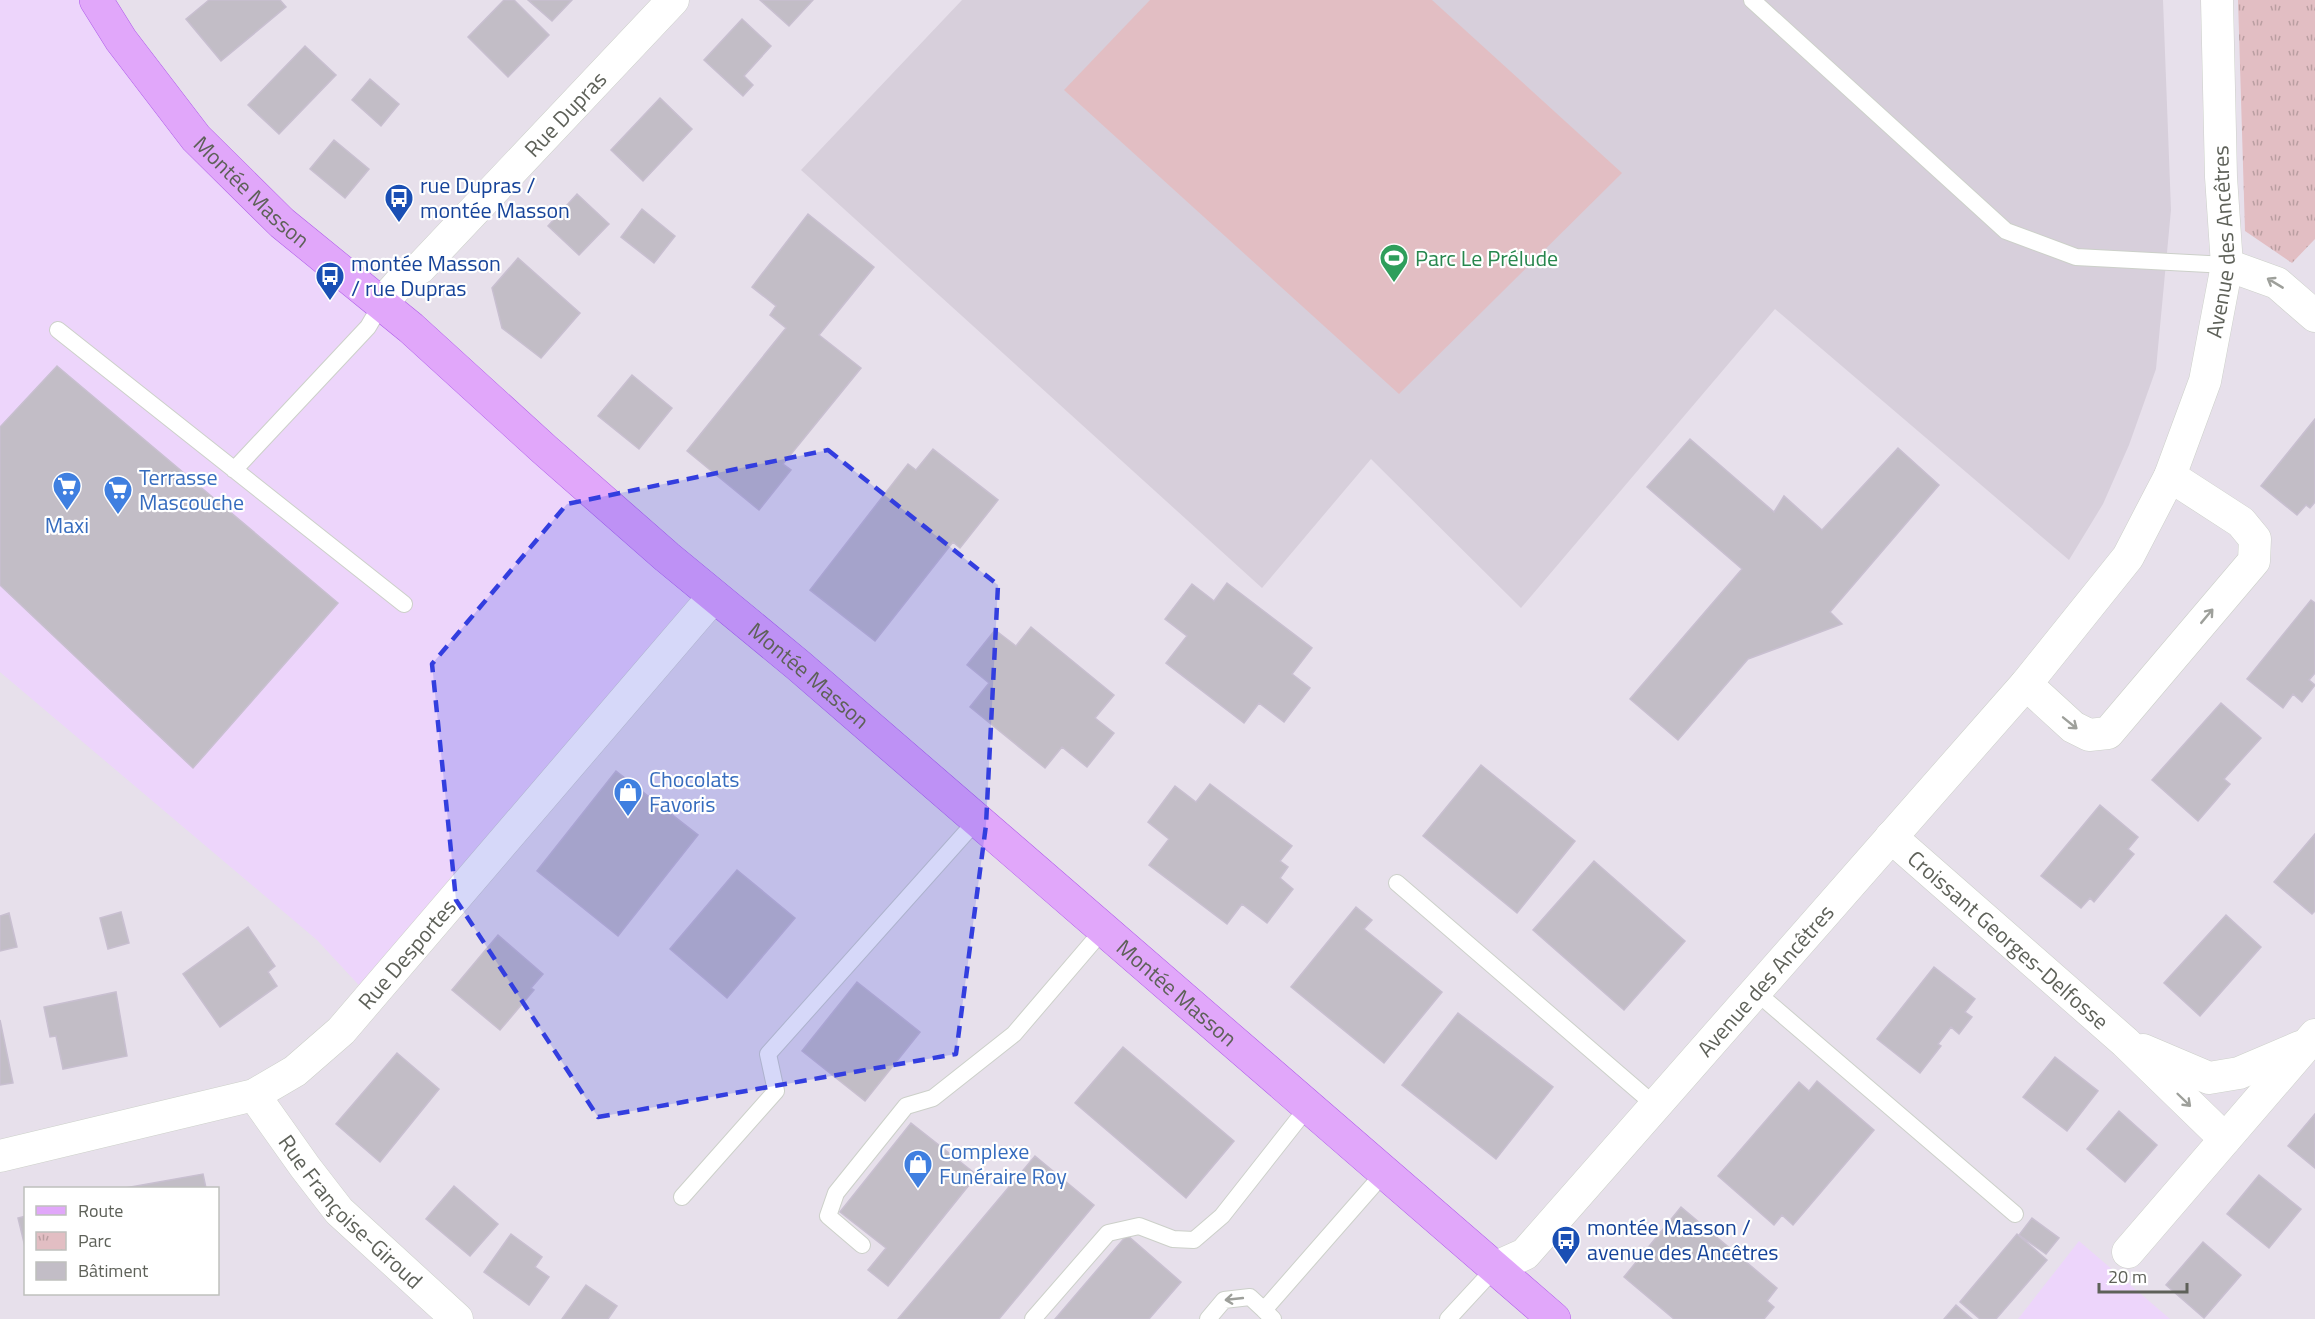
<svg xmlns="http://www.w3.org/2000/svg" width="2315" height="1319" font-family="'Titillium Web',sans-serif">
<style>
.commercial{fill:#edd5fb}
.education{fill:#d7cfdb}
.grass{fill:#e2bec3}
.park{fill:url(#park-tufts)}
.building{fill:#c2bdc6;stroke:#c8bfd0;stroke-width:1.5}
.lines{fill:none;stroke-linecap:round;stroke-linejoin:round}
.lane-casing{stroke:#ccd0c9;stroke-width:18}
.street-casing{stroke:#ccd0c9;stroke-width:33}
.primary-casing{stroke:#ad5ce9;stroke-width:34}
.lane{stroke:#fff;stroke-width:16}
.street{stroke:#fff;stroke-width:32}
.primary{stroke:#e1a7fa;stroke-width:33}
.oneway{stroke:#9ea09b}
.marked{fill:#333edf;fill-opacity:0.2;stroke:#333edf;stroke-width:4.5;stroke-dasharray:12 8;stroke-linejoin:round}
.labels{text-anchor:middle;stroke-width:4.5;stroke-linejoin:round;paint-order:stroke}
.street-label{font-size:22px;fill:#5e6159;stroke:#fff}
.transit-label{font-size:22px;fill:#164399;stroke:#fff;text-anchor:start}
.leisure-label{font-size:22px;fill:#27864d;stroke:#fff;text-anchor:start}
.shop-label{font-size:22px;fill:#366cbe;stroke:#fff;text-anchor:start}
</style>
<defs>
<pattern id="park-tufts" width="24" height="20" patternUnits="userSpaceOnUse" patternTransform="scale(1.5)"><rect width="24" height="20" fill="#e2bec3"/><path d="M3 7l-1-3M5 7V3M7 7l1-3M15 17l-1-3M17 17v-4M19 17l1-3" fill="none" stroke="#ba9ea1"/></pattern>
</defs>
<rect width="100%" height="100%" fill="#e7e0eb"/>
<path class="commercial" d="M0,0H91L118,42L390,305L709,594L368,995L317,940L0,672Z
M2079,1241L2170,1319H2018Z"/>
<path class="education" d="M962,0H2163L2171,210L2156,369L2129,445L2103,504L2069,560L1775,309L1521,608L1371,459L1262,588L801,170Z"/>
<path class="grass" d="M1150,0H1432L1622,173L1399,394L1064,90Z"/>
<path class="park" d="M2238,0H2315V239L2292,263L2245,231Z"/>
<path class="building" d="M209,0H280L286,7L221,61L186,19Z
M504,0H514L549,35L508,77L468,37Z
M528,0H572L552,21Z
M760,0H813L789,26Z
M742,19L771,46L744,76L753,85L743,96L704,60Z
M305,46L336,75L279,134L248,105Z
M370,79L399,104L381,126L352,100Z
M660,98L692,129L643,181L611,150Z
M334,140L369,169L345,198L310,169Z
M577,194L609,224L579,255L548,226Z
M642,209L675,236L654,263L621,237Z
M808,214L874,267L819,335L861,368L783,464L791,470L759,510L687,451L786,328L770,315L776,306L752,287Z
M518,258L580,313L541,358L502,328L492,288Z
M57,366L338,603L193,768L0,585V427Z
M632,375L672,408L639,449L598,416Z
M2315,419V502L2310,508L2306,505L2297,515L2261,486Z
M1690,439L1774,512L1784,496L1822,530L1898,448L1939,485L1830,612L1842,624L1748,659L1678,740L1630,699L1742,569L1647,487Z
M933,449L998,500L960,548L953,542L875,641L810,590L908,464L916,470Z
M1227,583L1312,648L1292,674L1310,688L1284,722L1259,703L1244,723L1166,663L1187,636L1165,619L1192,584L1214,601Z
M2311,600L2315,603V673L2309,680L2315,685L2302,702L2293,694L2283,708L2247,679Z
M1031,627L1114,695L1095,718L1114,733L1087,767L1062,747L1045,768L970,707L989,683L967,665L995,630L1016,646Z
M2221,703L2261,738L2224,779L2230,784L2198,821L2152,780Z
M1481,765L1575,841L1517,913L1423,836Z
M616,771L698,835L618,936L537,871Z
M1210,784L1292,846L1280,861L1288,867L1280,878L1293,889L1267,923L1242,904L1227,924L1149,865L1169,839L1148,822L1175,786L1196,802Z
M2100,805L2138,837L2128,849L2134,854L2094,902L2090,898L2081,908L2041,876Z
M2315,834V911L2312,914L2274,882Z
M1594,861L1685,941L1624,1010L1533,930Z
M737,870L795,918L727,998L670,949Z
M1356,907L1372,920L1364,929L1442,992L1384,1063L1291,987Z
M121,912L129,943L108,949L100,918Z
M9,913L17,947L0,951V916Z
M2226,915L2261,947L2200,1016L2164,983Z
M248,927L275,966L268,972L277,986L220,1027L183,974Z
M498,935L543,974L531,988L534,990L500,1030L452,990Z
M1934,967L1975,999L1965,1012L1972,1017L1959,1034L1951,1027L1938,1044L1941,1046L1920,1073L1877,1039Z
M857,982L920,1032L865,1101L802,1051Z
M116,992L127,1056L63,1069L56,1036L50,1037L44,1007Z
M1458,1013L1553,1087L1496,1159L1402,1085Z
M0,1020L13,1083L0,1085Z
M1123,1047L1234,1141L1186,1198L1075,1103Z
M397,1053L439,1089L380,1162L336,1124Z
M2055,1057L2098,1091L2067,1131L2023,1097Z
M1817,1081L1874,1130L1793,1225L1782,1215L1774,1225L1718,1176L1799,1082L1809,1091Z
M2119,1111L2157,1145L2125,1182L2087,1149Z
M2315,1114V1168L2288,1146Z
M911,1123L977,1175L888,1286L868,1270L886,1248L840,1212Z
M1035,1156L1094,1205L999,1319H898Z
M203,1174L206,1188H125Z
M2259,1175L2301,1209L2269,1248L2227,1214Z
M454,1186L498,1224L470,1256L426,1219Z
M1681,1207L1777,1288L1767,1301L1774,1307L1764,1319H1674L1624,1277Z
M26,1216V1251L18,1218Z
M2032,1218L2059,1238L2046,1254L2019,1235Z
M511,1234L542,1257L535,1267L549,1277L529,1305L484,1272Z
M2017,1234L2047,1260L1996,1319H1980L1960,1302Z
M1127,1235L1181,1282L1149,1319H1055Z
M2203,1242L2241,1275L2204,1318L2166,1285Z
M586,1285L617,1306L608,1319H562Z
M1956,1305L1972,1319H1944Z"/>
<g class="lines">
<g class="lane-casing">
<path id="lane" d="M1752,0L2006,231L2076,257L2227,265
M58,330L404,604
M234,470L368,327L382,303
M1397,883L1657,1107
M1756,992L2015,1214
M682,1197L776,1091L768,1054L977,820
M862,1245L828,1216L836,1193L906,1106L933,1098L1014,1034L1103,930
M1033,1319L1108,1233L1139,1226L1173,1239L1194,1240L1222,1216L1307,1108
M1208,1319L1224,1300L1250,1297L1264,1310
M1273,1319L1264,1310L1384,1173
M1448,1319L1496,1267"/>
</g>
<g class="street-casing">
<g id="street">
<path d="M2227,265L2277,283L2315,316"/>
<path id="s1" d="M382,303L404,278L420,268L673,0"/>
<path d="M2026,684L2073,727L2089,735L2108,733L2254,561L2255,539L2241,522L2170,476"/>
<path id="s2" d="M1891,837L2125,1042L2225,1139"/>
<path d="M2143,1050L2209,1078L2239,1073L2300,1047"/>
<path id="s3" d="M254,1095L305,1167L339,1211L457,1319"/>
<path id="s4" d="M0,1156L254,1095L295,1071L341,1031L714,596"/>
<path d="M2128,1252L2315,1035"/>
<path id="s5" d="M1496,1267L1525,1254L2026,684L2128,557L2170,476L2205,381L2227,265L2221,177L2217,0"/>
</g>
</g>
<g class="primary-casing">
<g id="primary">
<path id="s6" d="M96,0L121,40L196,138L282,223L411,328L545,450L667,557L798,665L1554,1319"/>
</g>
</g>
<use href="#lane" class="lane"/>
<use href="#street" class="street"/>
<use href="#primary" class="primary"/>
</g>
<defs><path id="oneway-shaft" d="M-6 0H5M1.5-3L5.5 0L1.5 3" fill="none" stroke-width="1.6" stroke-linecap="round" stroke-linejoin="round" transform="scale(1.5)"/></defs>
<g class="oneway">
<use href="#oneway-shaft" transform="translate(2275 283) rotate(-149)"/>
<use href="#oneway-shaft" transform="translate(2207 616) rotate(-50)"/>
<use href="#oneway-shaft" transform="translate(2070 723) rotate(39)"/>
<use href="#oneway-shaft" transform="translate(2184 1100) rotate(44)"/>
<use href="#oneway-shaft" transform="translate(1234 1299) rotate(174)"/>
</g>
<path class="marked" d="M828,450L998,585L986,825L956,1054L598,1117L456,900L432,664L567,504Z"/>
<defs>
<g id="bus-pin" transform="scale(1.5)"><path d="M0 17L-7.5 6A9.5 9.5 0 1 1 7.5 6Z" fill="#1a4fb4" stroke="#fff"/><path d="M-5-6H5V4H4V6H2V4H-2V6H-4V4H-5ZM-3.5-4V0h7V-4ZM-3.5 1.2v1.5H-2V1.2ZM2 1.2v1.5H3.5V1.2Z" fill="#fff"/></g>
<g id="stadium-pin" transform="scale(1.5)"><path d="M0 17L-7.5 6A9.5 9.5 0 1 1 7.5 6Z" fill="#2e9e5b" stroke="#fff"/><path d="M0-5a6.5 5 0 1 0 0 10a6.5 5 0 1 0 0-10ZM-3.5-1.8h7v3.6h-7Z" fill="#fff"/></g>
<g id="supermarket-pin" transform="scale(1.5)"><path d="M0 17L-7.5 6A9.5 9.5 0 1 1 7.5 6Z" fill="#3f7fe0" stroke="#fff"/><path d="M-6-5.5h2.5l.6 2H6L4.5 2H-2.5L-4.4-4H-6ZM-1.5 3.2a1.3 1.3 0 1 0 .1 0ZM3 3.2a1.3 1.3 0 1 0 .1 0Z" fill="#fff"/></g>
<g id="shop-pin" transform="scale(1.5)"><path d="M0 17L-7.5 6A9.5 9.5 0 1 1 7.5 6Z" fill="#3f7fe0" stroke="#fff"/><path d="M-5-2.5h2.3a2.7 3.5 0 0 1 5.4 0H5L5.5 6h-11ZM-1.5-2.5h3a1.5 2.3 0 0 0-3 0Z" fill="#fff"/></g>
</defs>
<g fill-rule="evenodd">
<use href="#bus-pin" x="399" y="198"/>
<use href="#stadium-pin" x="1394" y="258"/>
<use href="#bus-pin" x="330" y="276"/>
<use href="#supermarket-pin" x="67" y="486"/>
<use href="#supermarket-pin" x="118" y="490"/>
<use href="#shop-pin" x="628" y="792"/>
<use href="#shop-pin" x="918" y="1164"/>
<use href="#bus-pin" x="1566" y="1240"/>
</g>
<g class="labels">
<g class="street-label">
<text dy="8" stroke="none"><textPath href="#s1" startOffset="264">Rue Dupras</textPath></text>
<text dy="8" stroke="none"><textPath href="#s6" startOffset="248">Montée Masson</textPath></text>
<text dy="8" stroke="none"><textPath href="#s5" startOffset="1287">Avenue des Ancêtres</textPath></text>
<text dy="8" stroke="none"><textPath href="#s6" startOffset="986">Montée Masson</textPath></text>
<text dy="8" stroke="none"><textPath href="#s2" startOffset="156">Croissant Georges-Delfosse</textPath></text>
<text dy="8" stroke="none"><textPath href="#s4" startOffset="471">Rue Desportes</textPath></text>
<text dy="8" stroke="none"><textPath href="#s5" startOffset="396">Avenue des Ancêtres</textPath></text>
<text dy="8" stroke="none"><textPath href="#s6" startOffset="1472">Montée Masson</textPath></text>
<text dy="8" stroke="none"><textPath href="#s3" startOffset="152">Rue Françoise-Giroud</textPath></text>
</g>
<g class="transit-label">
<text x="420" y="193">rue Dupras /<tspan x="420" dy="25">montée Masson</tspan></text>
<text x="351" y="271">montée Masson<tspan x="351" dy="25">/ rue Dupras</tspan></text>
<text x="1587" y="1235">montée Masson /<tspan x="1587" dy="25">avenue des Ancêtres</tspan></text>
</g>
<g class="leisure-label">
<text x="1415" y="266">Parc Le Prélude</text>
</g>
<g class="shop-label">
<text x="139" y="485">Terrasse<tspan x="139" dy="25">Mascouche</tspan></text>
<text x="67" y="533" text-anchor="middle">Maxi</text>
<text x="649" y="787">Chocolats<tspan x="649" dy="25">Favoris</tspan></text>
<text x="939" y="1159">Complexe<tspan x="939" dy="25">Funéraire Roy</tspan></text>
</g>
</g>
<rect x="24" y="1187" width="195" height="108" fill="#ffffff" stroke="#bfc0bd" stroke-width="1.5"/>
<rect x="36" y="1206" width="30" height="9" fill="#e1a7fa" stroke="#bfc0bd" stroke-width="1.5"/>
<text x="78" y="1217" font-size="18" fill="#5e6159">Route</text>
<rect x="36" y="1232" width="30" height="18" fill="url(#park-tufts)" stroke="#bfc0bd" stroke-width="1.5"/>
<text x="78" y="1247" font-size="18" fill="#5e6159">Parc</text>
<rect x="36" y="1262" width="30" height="18" fill="#c2bdc6" stroke="#bfc0bd" stroke-width="1.5"/>
<text x="78" y="1277" font-size="18" fill="#5e6159">Bâtiment</text>
<path d="M2099 1283v9h88v-9" fill="none" stroke="#5e6159" stroke-width="3"/>
<text x="2108" y="1283" font-size="18" fill="#5e6159" stroke="#ffffff" stroke-width="4.5" paint-order="stroke">20 m</text>
</svg>
